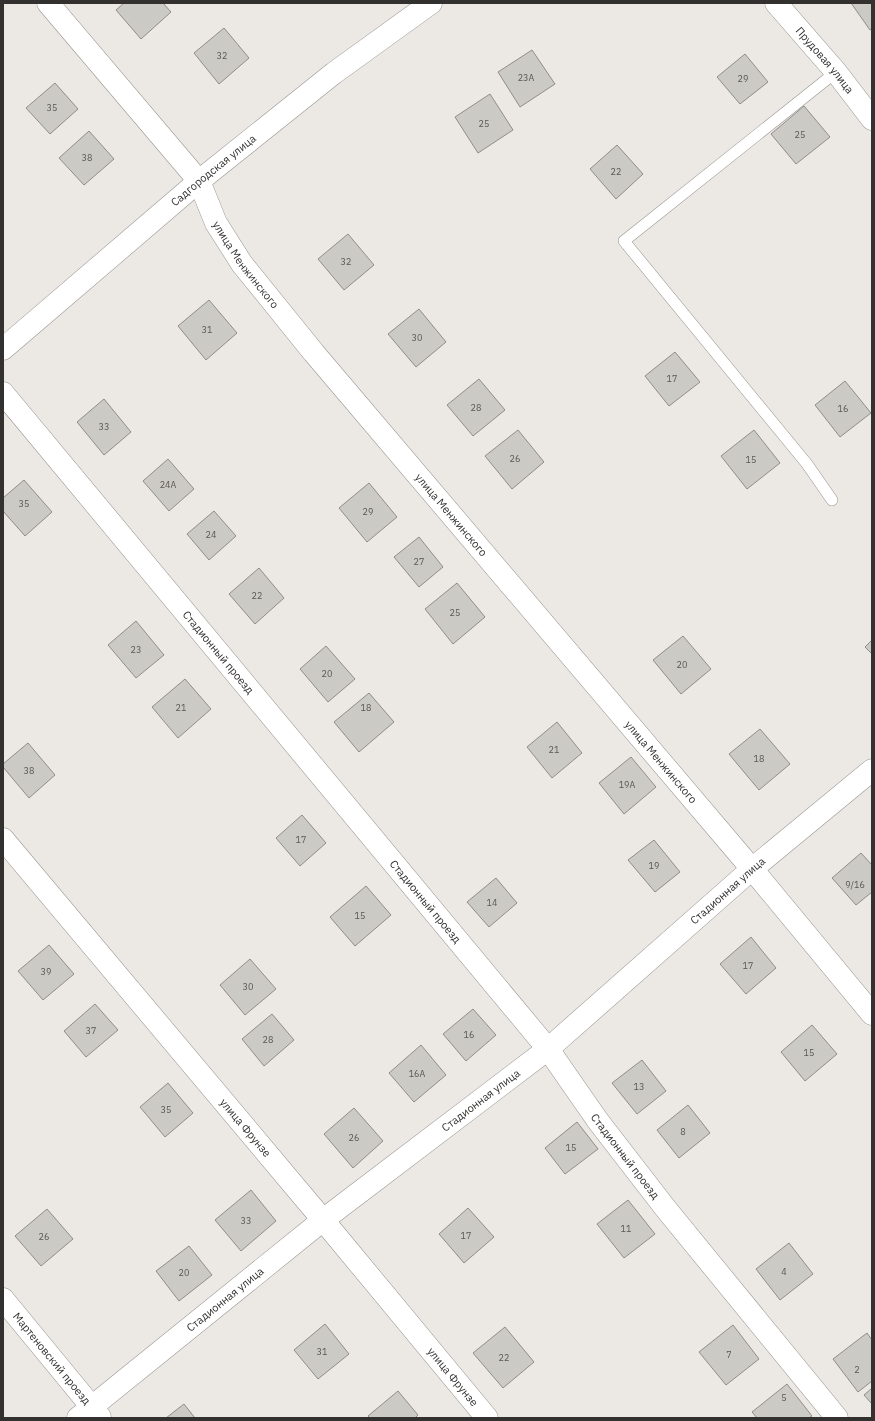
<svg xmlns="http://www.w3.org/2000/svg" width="875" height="1421" font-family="'IBM Plex Sans',sans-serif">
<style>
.building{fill:#cccac5;stroke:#908d89}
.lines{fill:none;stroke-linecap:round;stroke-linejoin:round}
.service-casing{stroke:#979390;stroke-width:12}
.minor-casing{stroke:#979390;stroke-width:23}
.service{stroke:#fff;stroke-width:11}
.minor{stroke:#fff;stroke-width:22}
.labels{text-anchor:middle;stroke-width:3;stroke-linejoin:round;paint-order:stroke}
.number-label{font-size:9px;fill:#595754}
.street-label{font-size:11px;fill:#33312f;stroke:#fff}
</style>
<rect width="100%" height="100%" fill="#ece8e4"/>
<path class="building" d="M124,3H163L171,12L141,39L116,10Z
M851,3H872V29L870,30Z
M224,28L249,58L219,84L194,53Z
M532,50L555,84L520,107L498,72Z
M745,54L768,82L740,104L717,77Z
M55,83L78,109L50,134L26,108Z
M490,94L513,130L478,153L455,117Z
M804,106L830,137L796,164L771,134Z
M89,131L114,159L84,185L59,158Z
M617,145L643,174L616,199L590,169Z
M348,234L374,265L344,290L318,259Z
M209,300L237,333L206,360L178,326Z
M419,309L446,342L416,367L388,334Z
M675,352L700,382L669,406L645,376Z
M479,379L505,410L473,436L447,405Z
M845,381L871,413L840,437L815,405Z
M104,399L131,432L104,455L77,422Z
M518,430L544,462L512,489L485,456Z
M754,430L780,463L747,489L721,456Z
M168,459L194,489L169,511L143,481Z
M24,480L52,512L25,536L3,511V498Z
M369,483L397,517L367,542L339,508Z
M214,511L236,536L209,560L187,534Z
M419,537L443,567L419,587L394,557Z
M259,568L284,598L255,624L229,594Z
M457,583L485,617L453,644L425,609Z
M136,621L164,655L136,678L108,645Z
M683,636L711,669L681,694L653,660Z
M872,640V654L865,647Z
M326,646L355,679L328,702L300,669Z
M185,679L211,709L178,738L152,707Z
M369,693L394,722L359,752L334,722Z
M557,722L582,753L552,778L527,747Z
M760,729L790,764L759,790L729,754Z
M28,743L55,775L29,798L3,767V764Z
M631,757L656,787L624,814L599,783Z
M302,815L326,843L300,866L276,838Z
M654,840L680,872L655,892L628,860Z
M861,853L872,865V892L856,905L832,878Z
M496,878L517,903L489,927L467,902Z
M366,886L391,915L355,946L330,917Z
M751,937L776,968L746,994L720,964Z
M49,945L74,974L43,1000L18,971Z
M250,959L276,989L245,1015L220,985Z
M95,1004L118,1030L86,1057L64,1031Z
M473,1009L496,1035L466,1061L443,1034Z
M272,1014L294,1040L264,1066L242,1039Z
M812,1025L837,1054L805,1081L781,1052Z
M421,1045L446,1075L414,1102L389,1073Z
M642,1060L666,1091L637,1114L612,1083Z
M168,1083L193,1113L165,1137L140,1107Z
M688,1105L710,1133L679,1158L657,1130Z
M354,1108L383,1141L353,1168L324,1134Z
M577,1122L598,1149L565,1174L545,1148Z
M251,1190L276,1221L241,1251L215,1220Z
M628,1200L655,1234L624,1258L597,1224Z
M468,1208L494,1237L464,1263L439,1234Z
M47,1209L73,1239L41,1266L15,1236Z
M789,1243L813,1274L780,1300L756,1269Z
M189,1246L212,1275L179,1301L156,1271Z
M325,1324L349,1354L318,1379L294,1350Z
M733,1325L759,1359L726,1385L699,1352Z
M505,1327L534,1362L503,1388L473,1353Z
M867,1333L872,1340V1381L858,1392L833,1359Z
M787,1384L812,1416L809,1418H757L752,1412Z
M872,1388V1404L864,1395Z
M398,1391L418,1415L415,1418H370L368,1416Z
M184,1404L195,1418H166Z"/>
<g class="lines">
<g class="service-casing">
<path id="service" d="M832,500L807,464L624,241L836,72"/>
</g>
<g class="minor-casing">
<g id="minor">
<path id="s1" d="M48,3L199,181L216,223L242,264L314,353L752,869L872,1014"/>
<path id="s2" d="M776,3L836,72L872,119"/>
<path id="s3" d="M3,349L199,181L334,73L431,3"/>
<path id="s4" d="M3,393L548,1049L598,1121L666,1209L837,1418"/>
<path id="s5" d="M3,839L323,1220L487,1418"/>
<path id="s6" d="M3,1299L100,1417"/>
<path id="s7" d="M78,1418L323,1220L548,1049L752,869L872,770"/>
</g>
</g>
<use href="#service" class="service"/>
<use href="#minor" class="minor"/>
</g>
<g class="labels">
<g class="number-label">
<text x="222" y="59">32</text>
<text x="526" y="81">23А</text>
<text x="743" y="82">29</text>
<text x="52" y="111">35</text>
<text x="484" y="127">25</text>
<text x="800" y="138">25</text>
<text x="87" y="161">38</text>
<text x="616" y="175">22</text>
<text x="346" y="265">32</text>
<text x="207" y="333">31</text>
<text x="417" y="341">30</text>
<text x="672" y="382">17</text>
<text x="476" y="411">28</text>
<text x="843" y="412">16</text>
<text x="104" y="430">33</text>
<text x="515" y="462">26</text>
<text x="751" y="463">15</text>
<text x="168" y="488">24А</text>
<text x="24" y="507">35</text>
<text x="368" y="515">29</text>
<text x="211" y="538">24</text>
<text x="419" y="565">27</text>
<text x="257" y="599">22</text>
<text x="455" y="616">25</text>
<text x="136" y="653">23</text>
<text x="682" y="668">20</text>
<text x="327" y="677">20</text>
<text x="181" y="711">21</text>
<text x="366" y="711">18</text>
<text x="554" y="753">21</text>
<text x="759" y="762">18</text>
<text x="29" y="774">38</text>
<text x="627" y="788">19А</text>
<text x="301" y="843">17</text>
<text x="654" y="869">19</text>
<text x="855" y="888">9/16</text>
<text x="492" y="906">14</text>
<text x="360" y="919">15</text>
<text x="748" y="969">17</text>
<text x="46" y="975">39</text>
<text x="248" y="990">30</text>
<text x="91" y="1034">37</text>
<text x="469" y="1038">16</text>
<text x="268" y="1043">28</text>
<text x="809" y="1056">15</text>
<text x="417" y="1077">16А</text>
<text x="639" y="1090">13</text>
<text x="166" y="1113">35</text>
<text x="683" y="1135">8</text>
<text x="354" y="1141">26</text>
<text x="571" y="1151">15</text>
<text x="246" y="1224">33</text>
<text x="626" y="1232">11</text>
<text x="466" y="1239">17</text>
<text x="44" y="1240">26</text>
<text x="784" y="1275">4</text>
<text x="184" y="1276">20</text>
<text x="322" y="1355">31</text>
<text x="729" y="1358">7</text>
<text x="504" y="1361">22</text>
<text x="857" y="1373">2</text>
<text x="784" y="1401">5</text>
</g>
<g class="street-label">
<text dy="4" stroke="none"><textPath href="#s2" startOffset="75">Прудовая улица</textPath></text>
<text dy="4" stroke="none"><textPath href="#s3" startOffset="276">Садгородская улица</textPath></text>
<text dy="4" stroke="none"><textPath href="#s1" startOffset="330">улица Менжинского</textPath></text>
<text dy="4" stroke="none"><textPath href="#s1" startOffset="654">улица Менжинского</textPath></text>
<text dy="4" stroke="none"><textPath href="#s4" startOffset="337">Стадионный проезд</textPath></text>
<text dy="4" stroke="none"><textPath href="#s1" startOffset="978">улица Менжинского</textPath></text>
<text dy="4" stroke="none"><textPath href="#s7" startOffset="837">Стадионная улица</textPath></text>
<text dy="4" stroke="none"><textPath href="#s4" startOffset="661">Стадионный проезд</textPath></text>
<text dy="4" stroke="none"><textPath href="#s7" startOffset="513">Стадионная улица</textPath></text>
<text dy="4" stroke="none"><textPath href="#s5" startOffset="377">улица Фрунзе</textPath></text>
<text dy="4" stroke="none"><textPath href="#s4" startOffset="985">Стадионный проезд</textPath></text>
<text dy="4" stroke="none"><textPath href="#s7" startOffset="189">Стадионная улица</textPath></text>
<text dy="4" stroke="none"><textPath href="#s6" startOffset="77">Мартеновский проезд</textPath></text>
<text dy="4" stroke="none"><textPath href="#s5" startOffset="701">улица Фрунзе</textPath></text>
</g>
</g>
<rect width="875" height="1421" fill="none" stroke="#33312f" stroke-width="8"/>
</svg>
